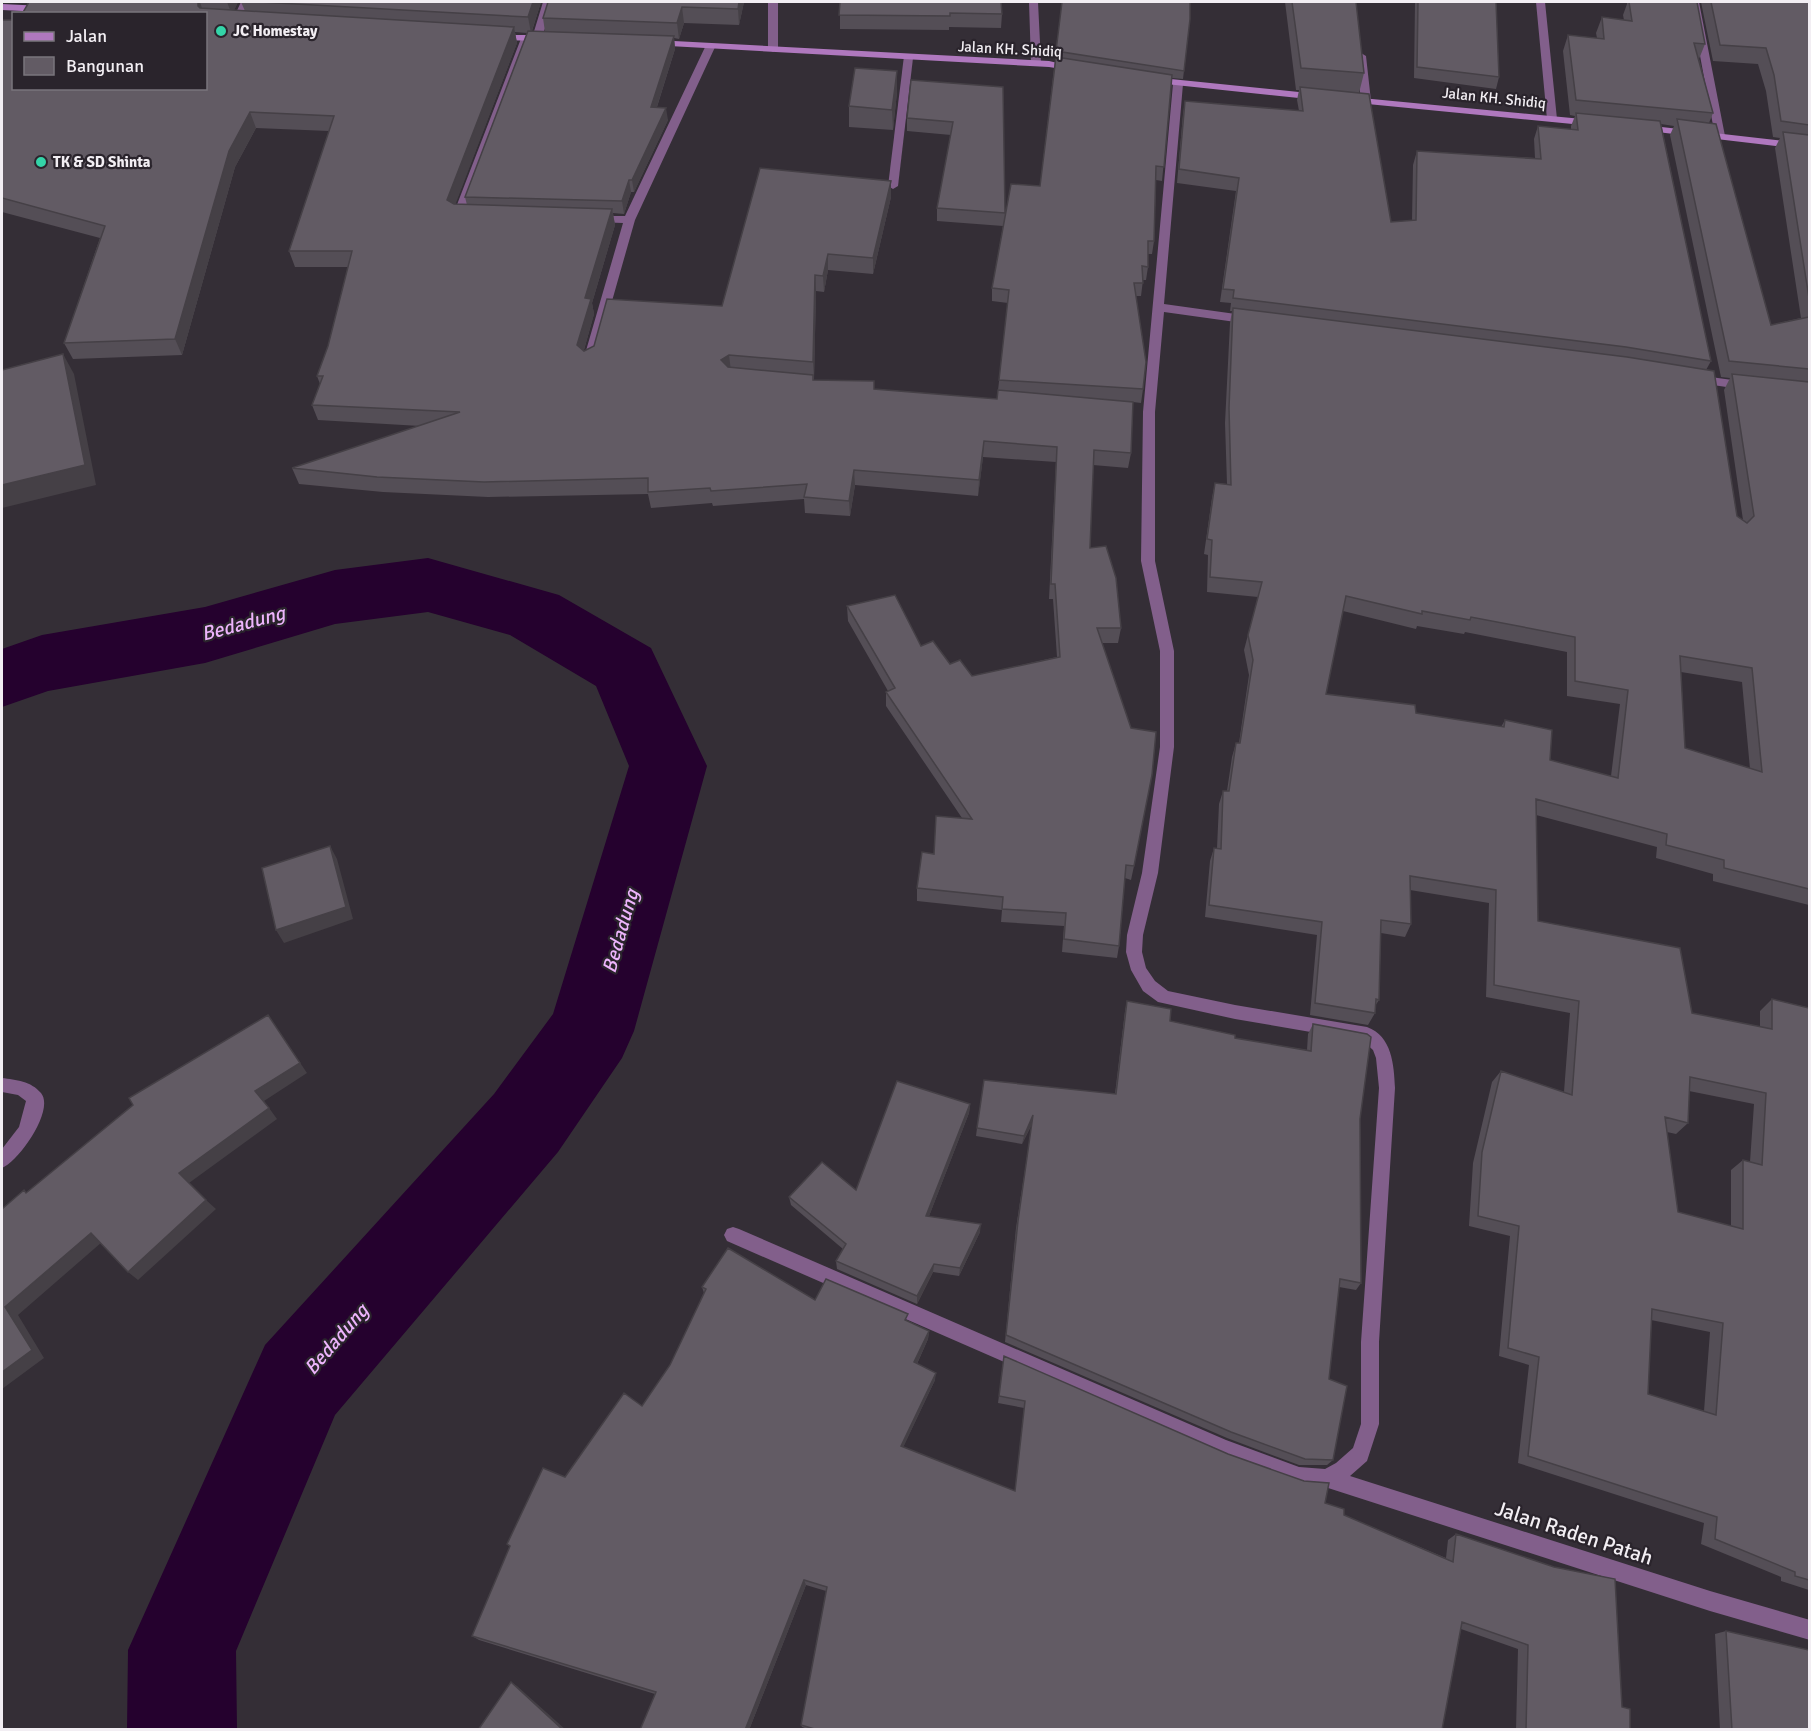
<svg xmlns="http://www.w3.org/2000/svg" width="1811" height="1731" font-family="Signika,sans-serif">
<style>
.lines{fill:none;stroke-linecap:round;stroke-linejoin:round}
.river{fill:#25012e;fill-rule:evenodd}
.service{fill:#825f8b;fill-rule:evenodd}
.minor{fill:#825f8b;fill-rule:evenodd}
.secondary{fill:#af78be;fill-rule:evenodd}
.wall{fill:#544e56;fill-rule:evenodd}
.shaded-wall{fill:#454046}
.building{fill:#625b64;stroke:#454046;stroke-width:1.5;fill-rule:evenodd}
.poi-dot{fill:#34d4a8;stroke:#2a242c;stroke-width:2}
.labels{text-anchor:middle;stroke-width:4.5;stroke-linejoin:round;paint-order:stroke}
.far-poi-label{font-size:15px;font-weight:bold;fill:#f2eef3;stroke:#2a242c;text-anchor:start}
.far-street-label{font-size:15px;fill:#f2eef3;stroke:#2a242c}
.water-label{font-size:20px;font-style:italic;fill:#edb4fc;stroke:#2a242c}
.near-street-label{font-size:21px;fill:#f2eef3;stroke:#2a242c}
</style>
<rect width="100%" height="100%" fill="#342e36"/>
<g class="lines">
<path class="river" d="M428,558L559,595L651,648L707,766L634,1031L622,1058L558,1152L335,1415L236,1651L237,1730H127L128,1650L265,1345L494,1094L553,1014L629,766L596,686L510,635L428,612L335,624L205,663L48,691L2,707V649L42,635L205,607L335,570Z"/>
<path class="service" d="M904,56L913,58L898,186L893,189L888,186Z"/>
<path class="minor" d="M241,2H250L242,21L237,24L232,21Z
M543,2H553L542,38L537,41L532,38Z
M768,2H778V49L773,52L768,49Z
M1029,2H1038L1041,63L1036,66L1031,63Z
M1536,2H1545L1557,119L1552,122L1547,119Z
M1690,2H1699L1725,136L1720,139L1715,136Z
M522,36L530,38L465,212L472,215L467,218L454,217L453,215Z
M707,43L716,45L635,220L595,361L589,365L585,364L583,361L623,223L596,222L590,219L596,216H625Z
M1361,53L1366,56L1371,101L1366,104L1361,101L1356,56Z
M1178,81L1183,84L1164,304L1250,316L1256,320L1250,324L1164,312L1155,412V561L1174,651V747L1158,873L1143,935L1142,952L1146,968L1155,981L1168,991L1235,1005L1367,1027C1392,1036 1394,1065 1395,1088L1379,1342V1424L1367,1461L1350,1476L1710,1591L1810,1620V1640L1710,1611L1325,1487L1299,1485L1224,1458L727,1241L724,1235L727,1229L733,1227L739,1229L1226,1440L1299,1467L1325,1469L1336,1463L1353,1448L1361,1424V1342L1379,1088L1376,1058L1373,1050L1363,1041L1235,1019L1158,1002L1143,991L1131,970L1126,952L1127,935L1142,873L1160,747V651L1141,561L1143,412L1173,84Z
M1696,375L1747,382L1753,386L1747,390L1692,382L1690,379Z
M2,1078C16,1080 31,1081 41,1093C55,1110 19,1161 2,1168V1149L19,1127L26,1101L18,1095L2,1092Z"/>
<path class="secondary" d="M2,4L43,6L48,9L43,12L2,10Z
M493,35H544L549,38L544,41L496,40L491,37Z
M655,40L1049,61L1079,68L1074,71L1049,67L651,45V41Z
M1151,77L1318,94L1323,97L1318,100L1147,82V78Z
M1351,97L1593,120L1598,123L1593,126L1347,102V98Z
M1644,125L1810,144V150L1640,130L1639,128Z"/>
</g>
<path class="wall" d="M29,2H238L234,10L245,11L241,2H541L532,31L545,32L543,18L548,2H744L739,25L684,23L679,39L674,38L675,49L657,107L668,120L634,192H631L624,214L613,213L615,225L592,303L594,314L584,350V351L722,306L891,181V197L873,274L828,270L824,292L816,291L814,380L875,389L997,399L1008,303L992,301V288L1003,226L937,221V208L951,135L907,131V118L1003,87L1005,216L1040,186L1062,2L1190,19L1183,79L1172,78L1162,181L1156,180L1154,241L1152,254H1148V267L1146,280H1143L1141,296H1136L1143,389L1141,403L1133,402L1131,453L1128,468L1093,465L1090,548L1121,628L1118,643H1102L1134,866L1131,880L1125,878L1119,946L1117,958L1062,952L1064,926L1001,922L1002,910L917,901V888L934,854L962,818L886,706V692L888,691L848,621L847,606L921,646L950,664L972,676L1057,657L1053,599H1049L1056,462L983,457L978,496L855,485L850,516L805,513L804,499L713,506L712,503L651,508L648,494L488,497L383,492L299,484L292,468L420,426L318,420L312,405L320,384L317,376L328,346L348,267H295L289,251L329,131L256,128L235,167L182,355L73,359L64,343L100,238L2,212V20L14,88ZM515,32L527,33L465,197L467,205L455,204L517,43Z
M840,2L1002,14L1001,28L949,27V30L840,29Z
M1285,2H1356L1364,73L1359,93L1391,222L1412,221L1413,165L1417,151L1535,158L1534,139L1538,126L1571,130V126L1575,116L1570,115L1563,51L1568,35L1597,38L1596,33L1602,17L1624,20L1623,15L1627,4V2H1697L1705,44L1699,59L1713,113L1709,123L1771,325L1801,318L1775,148L1780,138L1773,137L1766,91L1758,64L1713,61L1701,2H1809V905L1713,881V874L1656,858L1657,847L1536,815L1538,921L1692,1013L1760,1027V1011L1772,999L1809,1008V1590L1781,1581V1577L1701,1544L1704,1523L1518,1463L1529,1365L1499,1356L1510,1236L1469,1226L1473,1163L1492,1082L1501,1071L1564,1092L1570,1013L1486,997L1489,903L1410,890L1411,924L1405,937L1381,933L1379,1000L1375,1006V1013L1368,1025L1310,1015L1317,935L1205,917L1210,861L1214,848H1217L1219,804L1223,791H1227L1232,757L1236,743H1239L1249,675L1244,650L1258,597L1207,592L1208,555L1204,554L1212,498L1215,483L1227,484L1225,423L1230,323L1232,311H1230L1231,303L1220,302L1236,191L1177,183L1183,114L1185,101L1299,111L1297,100L1299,90H1296ZM1661,124L1674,126L1670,135L1721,377L1730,378L1724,390L1743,520L1737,516L1706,370L1711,361ZM1343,611L1416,629L1417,626L1464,634L1465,632L1567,652V696L1620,704L1611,776L1550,760L1505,720L1501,727L1416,713L1326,694ZM1681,672L1742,682L1750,769L1685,748ZM1689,1091L1754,1104L1750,1162L1743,1160L1731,1170V1226L1678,1212L1667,1132L1676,1134L1688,1123ZM1651,1320L1710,1332L1704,1411L1648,1394Z
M1415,2H1496L1499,77L1496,89L1414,78Z
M897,71V92L893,130L849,127V106Z
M1127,1001L1170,1021L1235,1038L1307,1050L1308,1034L1313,1024L1360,1119L1361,1283L1356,1290L1339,1287L1329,1379L1333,1460L1327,1465H1299L1227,1438L1005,1342L1016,1228L1032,1124L1022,1144L976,1136L977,1128L1115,1094L1125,1011Z
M970,1104L969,1113L929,1216L980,1232L959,1276L933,1272L917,1304L837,1269L836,1261L843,1249L791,1205L789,1197L856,1190Z
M702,1287L815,1300L908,1321L929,1331L928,1339L917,1364L935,1380L903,1447L1015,1491L1024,1408L998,1403L1004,1356L1325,1503L1344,1515L1446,1558L1448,1540L1456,1534L1622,1707L1630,1730H1516L1518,1649L1461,1629L1442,1730H811L802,1727L801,1725L826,1591L806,1585L749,1730H640L655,1694L479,1640L472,1636L510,1547L507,1544L565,1477L642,1406L670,1365L704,1293Z
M1726,1631L1809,1730H1720L1715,1634Z"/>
<path class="shaded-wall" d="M198,2H200L204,14L198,6Z
M227,2H238L232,15Z
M533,2H541L531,33L528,17Z
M739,2H744L739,25L738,9Z
M682,7L684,23L679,39L677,23Z
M514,27L517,43L451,216L447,200Z
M674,36L675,49L653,119L651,107Z
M897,71V92L893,130L892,110Z
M666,108L668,120L634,192L632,180Z
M250,112L256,128L235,167L182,355L175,339L229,151Z
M629,180L631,192L624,214L622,201Z
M891,181V197L873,274V258Z
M612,209L615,225L592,303L594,314L581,360L577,345L585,298Z
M828,254V270L824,292L823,276Z
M815,275L816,291L814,378L813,362Z
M63,354L74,374L96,485L2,508V485Z
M729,355L731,371L721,360Z
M984,441L983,457L978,496L979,480Z
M854,470L855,485L850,516L849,501Z
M330,846L337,859L353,919L284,943L276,930Z
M268,1015L307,1073L264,1101L277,1119L189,1183L179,1173L255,1091Z
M970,1104L969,1113L926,1224V1216Z
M1033,1115L1032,1124L1022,1144L1024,1136Z
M206,1200L216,1209L138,1280L128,1272Z
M981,1224L980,1232L959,1276L960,1268Z
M91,1233L102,1242L18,1315L44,1358L2,1389L5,1307Z
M934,1264L933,1272L917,1304V1296Z
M929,1331L928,1339L914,1370V1362Z
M936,1373L935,1380L901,1452V1446Z
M804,1580L806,1585L749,1730H745Z
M511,1682L517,1686L566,1730H563Z"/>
<path class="building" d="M29,2H198V6L200,8L514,27L447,200L454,204L612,209L585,298L591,299L577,345L584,351L594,346L607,299L722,306L760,168L891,181L873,258L828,254L823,276L815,275L813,362L729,355L721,360L728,367L813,375V380L874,381V389L997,399L998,390L1133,402L1131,453L1094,450L1090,548L1106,546L1116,578L1121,628H1097L1131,728L1156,732L1152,775L1134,866L1126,865L1119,946L1064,939L1066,913L1002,909L1003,897L917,888L922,852L934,854L936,816L972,819L886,692L895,688L847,606L895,595L921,646L933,641L950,664L960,660L972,676L1060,657L1055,584H1051L1057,447L984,441L979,480L854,470L849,501L804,497L807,484L711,491L710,488L648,492V478L484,482L377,477L292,468L460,412L312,405L323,376H317L328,346L352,251H289L334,116L250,112L229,151L175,339L64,343L105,226L2,198V20H14V88H206V14H22Z
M260,2H533L528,17Z
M548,2H739L738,9L682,7L677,23L543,18Z
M840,2H1001L1002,14L950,13V16L839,15Z
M1062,2H1190V19L1184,71L1056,51Z
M1292,2H1356L1364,73L1301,68Z
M1418,2H1496L1499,77L1417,67Z
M1629,2H1697L1705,44L1694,43L1713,113L1576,100L1568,35L1604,39L1602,17L1632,21Z
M1711,2H1809V125L1781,121L1774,75L1766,48L1720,45Z
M528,31L674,36L651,107L666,108L632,180H629L622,201L465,197Z
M1056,57L1172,75L1164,167L1156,166L1154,241H1148V267L1142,266L1143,283H1134L1146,362L1143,389L999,380L1009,290L992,288L1011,184L1040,186Z
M855,68L897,71L892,110L849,106Z
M911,80L1003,87L1005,213L937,208L953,122L907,118Z
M1300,87L1369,94L1391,222L1416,220L1417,151L1541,159L1538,126L1578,130L1576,113L1660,121L1711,361L1626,347L1233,298L1234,290L1223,289L1239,178L1179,169L1185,101L1303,111Z
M1677,119L1716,124L1771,325L1809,317V369L1729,361Z
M1783,132L1809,135V298Z
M1233,308L1627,357L1714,371L1737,516L1747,523L1754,516L1732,374L1809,382V889L1724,868V860L1666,845L1667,834L1536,799L1538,921L1680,948L1692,1013L1772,1029V999L1809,1008V1580L1795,1576V1572L1715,1539L1717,1517L1528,1456L1539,1357L1508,1348L1519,1226L1478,1216L1482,1152L1501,1071L1572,1095L1579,1001L1494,985L1496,890L1410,876L1411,924L1381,920L1379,1000L1376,999L1375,1013L1315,1003L1322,922L1209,905L1214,848L1221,849L1223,791H1229L1236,743H1240L1253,660L1248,635L1262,582L1210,577L1212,540L1207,539L1215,483L1231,485L1229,408ZM1346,596L1422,614V611L1470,620L1471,617L1575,637V681L1628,690L1618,778L1550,760L1552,730L1505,720L1504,727L1416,713L1415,705L1326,694ZM1680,656L1752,668L1762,772L1685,748ZM1690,1077L1766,1093L1762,1165L1743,1160V1229L1678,1212L1665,1117L1688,1123ZM1652,1309L1723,1323L1716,1415L1648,1394Z
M63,354L85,465L2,485V370Z
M330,846L346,907L276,930L262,868Z
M1127,1001L1171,1009L1170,1021L1235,1035V1038L1311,1051L1313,1024L1367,1034L1371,1037L1360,1119L1361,1283L1340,1279L1329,1379L1347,1386L1333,1460L1305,1459L1231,1432L1006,1335L1018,1221L1033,1115L1024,1136L977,1128L984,1080L1116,1094Z
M268,1015L300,1063L255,1091L269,1108L179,1173L206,1200L128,1272L91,1233L5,1307L32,1350L2,1372V1209L24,1190L26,1193L133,1105L129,1098Z
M897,1081L970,1104L926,1216L981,1224L960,1268L934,1264L917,1296L836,1261L846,1244L789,1197L822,1162L856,1190Z
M728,1248L815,1300L826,1279L908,1314L905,1320L929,1331L914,1362L936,1373L901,1446L1015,1491L1025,1401L999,1396L1004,1356L1228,1454L1304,1481L1329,1483L1325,1503L1344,1509V1515L1453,1562L1456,1534L1554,1567L1615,1579L1622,1707L1630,1709V1730H1526L1528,1645L1462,1622L1442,1730H818L801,1725L827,1587L804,1580L745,1730H640L656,1692L472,1636L510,1546L507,1544L543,1468L565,1477L624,1393L642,1406L670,1365L706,1289L702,1287Z
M1726,1631L1809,1650V1730H1732Z
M511,1682L563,1730H478Z"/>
<g class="poi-dot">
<circle cx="221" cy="31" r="6"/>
<circle cx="41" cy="162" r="6"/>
</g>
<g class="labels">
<g class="far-poi-label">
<text x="233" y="36">JC Homestay</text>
<text x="53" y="167">TK &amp; SD Shinta</text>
</g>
<g class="far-street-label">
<text transform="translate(1010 49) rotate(3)" y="5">Jalan KH. Shidiq</text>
<text transform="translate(1494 98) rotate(6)" y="5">Jalan KH. Shidiq</text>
</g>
<g class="water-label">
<text transform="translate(243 623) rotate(-15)" y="7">Bedadung</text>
<text transform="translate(620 931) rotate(-74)" y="7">Bedadung</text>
<text transform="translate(336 1339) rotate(-49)" y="7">Bedadung</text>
</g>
<g class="near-street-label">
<text transform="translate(1574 1533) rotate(18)" y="7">Jalan Raden Patah</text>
</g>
</g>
<rect width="1811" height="1731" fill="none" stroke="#f2eef3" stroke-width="6"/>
<rect x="12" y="12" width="195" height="78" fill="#2a242c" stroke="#7a757c" stroke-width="1.5"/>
<rect x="24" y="32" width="30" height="9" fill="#af78be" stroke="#7a757c" stroke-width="1.5"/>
<text x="66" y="42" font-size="18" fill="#f2eef3">Jalan</text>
<rect x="24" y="57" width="30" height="18" fill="#625b64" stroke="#7a757c" stroke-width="1.5"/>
<text x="66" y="72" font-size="18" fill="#f2eef3">Bangunan</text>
</svg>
